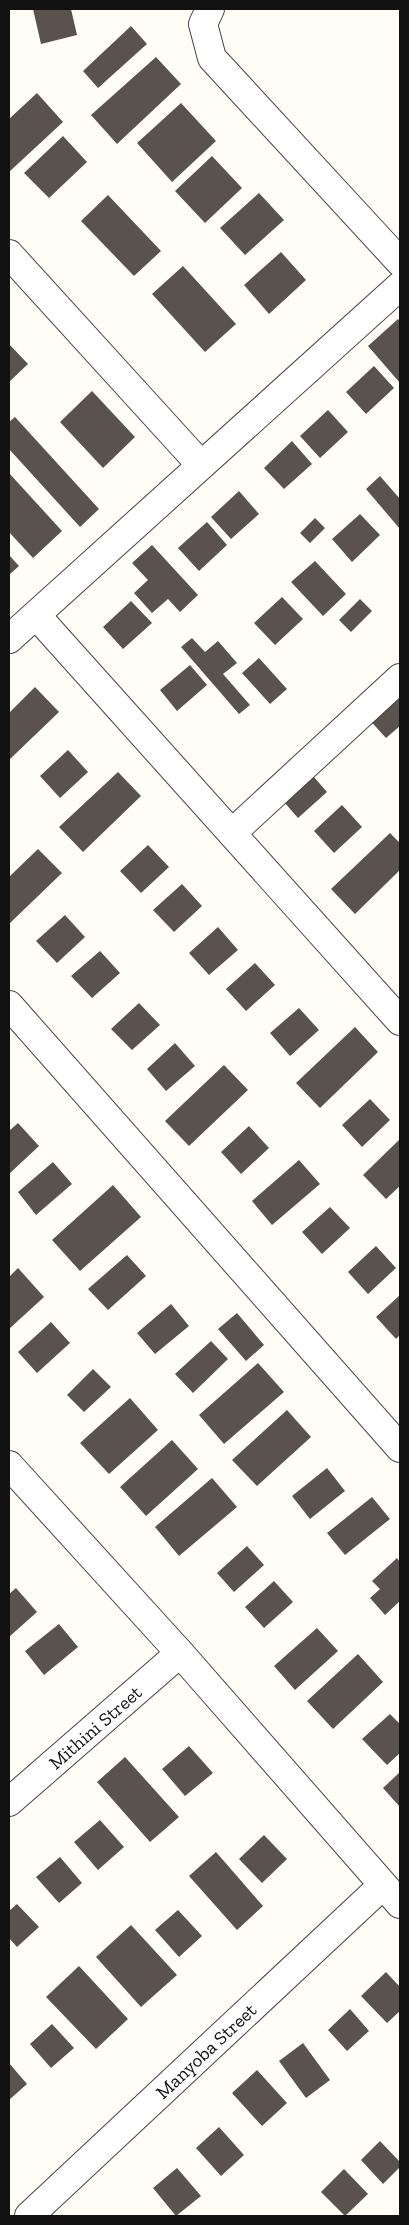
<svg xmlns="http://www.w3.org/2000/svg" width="409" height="2225" font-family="'Zilla Slab',serif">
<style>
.building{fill:#5a524d}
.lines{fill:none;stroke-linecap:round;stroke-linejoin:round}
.minor-casing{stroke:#444;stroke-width:30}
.minor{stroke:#fff;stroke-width:28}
.labels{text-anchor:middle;stroke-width:5;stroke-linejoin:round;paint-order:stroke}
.street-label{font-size:19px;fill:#111;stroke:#fff}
</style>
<rect width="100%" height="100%" fill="#fffdf5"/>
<path class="building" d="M33,9H71L77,35L41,44Z
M131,26L147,44L98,88L83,71Z
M156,57L181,84L117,144L91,115Z
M37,93L63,122L9,172V119Z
M181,103L216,141L172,182L137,143Z
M63,136L87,162L49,198L24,173Z
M212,156L242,188L205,223L175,191Z
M259,193L284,220L245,255L220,228Z
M108,195L161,251L134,276L81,221Z
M281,252L306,280L269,314L244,285Z
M183,266L236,324L205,352L152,294Z
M398,319L400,322V383L368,346Z
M9,344L28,364L9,382Z
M374,366L394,388L366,414L346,392Z
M92,391L135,437L103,468L60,422Z
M328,410L348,432L320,458L300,436Z
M15,417L99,509L80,527L9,449V422Z
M292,441L312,464L284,489L264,468Z
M9,473L62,531L33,558L9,532Z
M380,476L400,499V529L366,489Z
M239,491L259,514L231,539L211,517Z
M360,514L380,535L352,562L332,539Z
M315,518L325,528L310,543L300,533Z
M207,522L227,545L199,571L178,548Z
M152,545L198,595L180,612L168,599L152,613L134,593L148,580L132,563Z
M9,555L19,566L9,575Z
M315,561L346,594L323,616L291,582Z
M282,597L303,619L275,645L254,623Z
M360,599L372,611L351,632L339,620Z
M131,601L152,623L123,649L103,627Z
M192,638L205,652L218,641L237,663L223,674L250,705L239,714L181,647Z
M259,658L287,689L270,704L242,673Z
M190,665L207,685L177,711L160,690Z
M35,687L59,712L9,760V713Z
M400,696V726L386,738L366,716Z
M68,750L88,772L60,798L40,776Z
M307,769L327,792L298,818L278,795Z
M118,772L141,796L83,852L59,827Z
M342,805L362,827L334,853L314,831Z
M390,833L400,843V870L355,914L331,889Z
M148,845L169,867L141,893L120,871Z
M38,849L62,873L9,924V877Z
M182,884L202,906L174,932L153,910Z
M65,915L85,937L57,963L36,941Z
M218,927L238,950L209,975L189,953Z
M100,951L120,973L92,998L71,976Z
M255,963L275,985L246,1011L226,989Z
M139,1003L160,1025L132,1050L111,1029Z
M299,1008L319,1030L290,1056L270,1033Z
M355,1027L378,1052L320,1108L296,1083Z
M175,1043L195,1066L166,1091L147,1069Z
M224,1065L248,1090L189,1146L165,1121Z
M370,1099L390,1120L362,1147L342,1125Z
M18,1123L39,1146L9,1174V1131Z
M249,1126L269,1148L241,1174L221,1152Z
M400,1139V1186L386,1199L363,1175Z
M299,1160L320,1184L272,1225L252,1201Z
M53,1162L72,1184L36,1215L18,1192Z
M113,1185L141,1217L80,1271L52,1240Z
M330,1207L350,1228L322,1254L302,1232Z
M376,1246L396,1268L368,1294L348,1272Z
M127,1255L146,1276L108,1310L88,1289Z
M18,1268L44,1297L9,1329V1277Z
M400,1295V1335L396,1339L376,1317Z
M171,1304L189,1326L155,1354L137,1333Z
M237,1313L264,1345L246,1361L218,1329Z
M51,1322L70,1343L37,1373L18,1352Z
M211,1341L228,1359L193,1393L175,1374Z
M258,1363L284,1392L224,1444L199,1415Z
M93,1369L111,1387L84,1412L67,1395Z
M130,1398L158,1430L109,1474L80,1443Z
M287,1410L311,1437L257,1486L232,1460Z
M172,1440L198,1469L146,1516L120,1487Z
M327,1468L345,1491L310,1519L292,1496Z
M212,1478L237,1507L179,1556L155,1527Z
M372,1497L390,1519L345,1555L327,1533Z
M247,1546L264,1565L234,1592L217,1573Z
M397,1558L400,1562V1601L385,1615L370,1598L380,1589L372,1581Z
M274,1581L293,1602L264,1628L245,1607Z
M16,1588L37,1612L9,1637V1594Z
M59,1624L78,1647L44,1675L25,1651Z
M317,1628L338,1651L295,1690L274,1666Z
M358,1654L383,1682L333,1729L307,1701Z
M390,1714L400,1724V1753L387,1765L362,1739Z
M189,1746L213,1773L185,1796L162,1769Z
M125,1757L179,1817L150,1842L97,1782Z
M400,1772V1807L383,1788Z
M100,1820L124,1847L98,1870L74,1842Z
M264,1835L287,1859L262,1883L239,1859Z
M216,1852L263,1906L237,1930L189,1876Z
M60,1857L82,1883L59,1903L36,1877Z
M17,1904L39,1927L17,1947L9,1938V1911Z
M178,1910L202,1936L179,1957L155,1930Z
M131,1925L177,1975L141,2007L96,1957Z
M79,1966L128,2019L96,2049L46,1997Z
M386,1972L400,1987V2011L387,2023L361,1996Z
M350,2009L369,2031L347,2051L328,2030Z
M52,2024L74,2048L51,2068L30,2044Z
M303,2043L330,2080L306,2098L279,2061Z
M9,2063L27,2084L9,2100Z
M257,2070L287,2103L262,2126L232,2093Z
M219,2127L244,2155L221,2176L196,2148Z
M380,2141L400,2162V2167L383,2184L361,2160Z
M177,2168L201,2196L176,2216L153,2188Z
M344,2169L368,2194L345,2216L321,2192Z"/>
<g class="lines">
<g class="minor-casing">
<g id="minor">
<path d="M210,9L203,24L212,58L400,262"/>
<path d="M9,254L201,465"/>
<path d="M36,615L400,1021"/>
<path d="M9,639L400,286"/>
<path d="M232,833L400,678"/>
<path d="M9,1005L400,1448"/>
<path d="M9,1465L180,1653L400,1904"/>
<path id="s1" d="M9,1802L180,1653"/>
<path id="s2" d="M29,2216L383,1885"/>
</g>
</g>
<use href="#minor" class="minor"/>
</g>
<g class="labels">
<g class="street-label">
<text dy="7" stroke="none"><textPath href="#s1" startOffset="114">Mithini Street</textPath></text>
<text dy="7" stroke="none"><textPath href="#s2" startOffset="242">Manyoba Street</textPath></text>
</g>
</g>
<rect width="409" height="2225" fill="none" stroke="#111111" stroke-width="20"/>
</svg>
